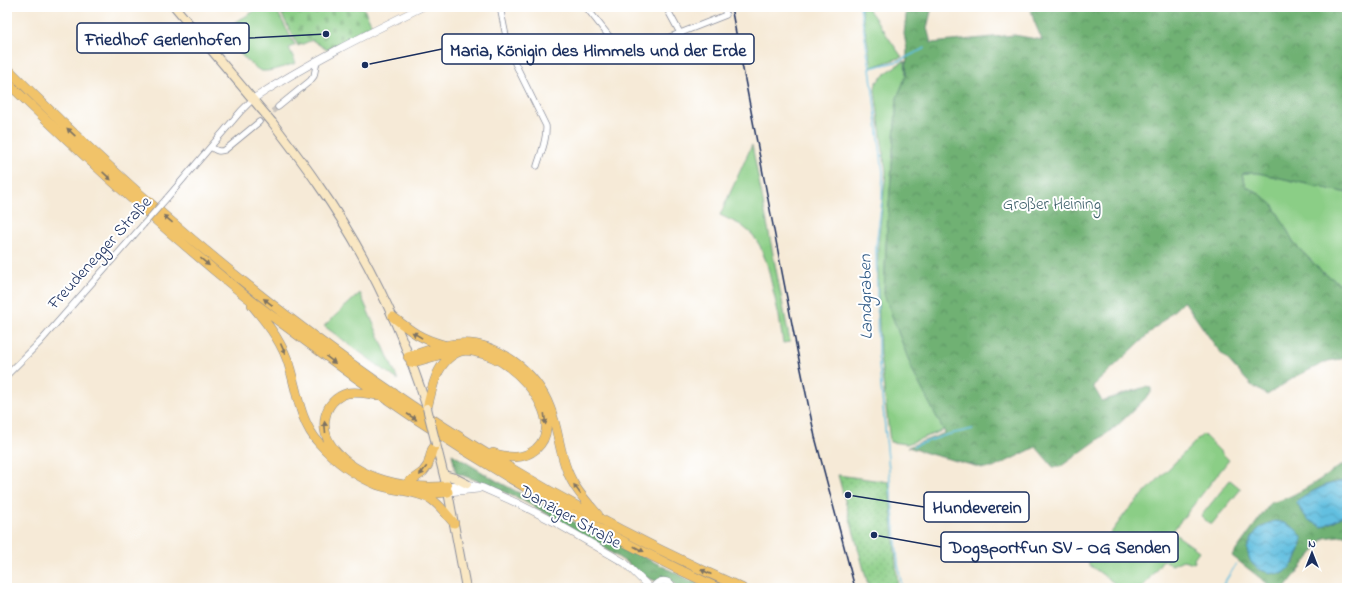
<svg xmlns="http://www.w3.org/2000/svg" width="1354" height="595" font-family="'Indie Flower',sans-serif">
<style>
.grass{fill:#8bce86;stroke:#537e72}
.forest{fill:url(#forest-crowns);stroke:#467068;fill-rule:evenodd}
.cemetery{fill:url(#cemetery-stones);stroke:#537e72}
.park{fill:url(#park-dots);stroke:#537e72}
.water{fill:url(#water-waves);stroke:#3e779f}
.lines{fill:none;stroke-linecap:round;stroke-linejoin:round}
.stream{stroke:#62bfe0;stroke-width:1.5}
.minor-tunnel{stroke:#cac5bf;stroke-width:5.5;stroke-dasharray:5.5 3;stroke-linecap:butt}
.minor-casing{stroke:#888c9a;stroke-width:7}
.tertiary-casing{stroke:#888c9a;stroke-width:8}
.secondary-casing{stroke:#888c9a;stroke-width:10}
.trunk-casing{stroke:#888c9a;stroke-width:10}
.minor{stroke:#fff;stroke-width:5.5}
.tertiary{stroke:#fff;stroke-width:7}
.secondary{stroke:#f9e7c3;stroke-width:8}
.trunk{stroke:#f1c369;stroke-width:9}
.rail{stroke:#1b2f5e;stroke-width:1.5}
.minor-bridge-casing{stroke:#888c9a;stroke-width:7;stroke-linecap:butt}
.secondary-bridge-casing{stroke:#888c9a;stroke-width:10;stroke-linecap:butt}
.minor-bridge{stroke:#fff;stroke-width:5.5}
.secondary-bridge{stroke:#f9e7c3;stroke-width:8}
.oneway{fill:#7b7263}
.labels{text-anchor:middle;stroke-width:4;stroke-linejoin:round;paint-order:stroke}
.park-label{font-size:17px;fill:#3d5f6a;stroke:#fff}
.street-label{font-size:17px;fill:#1b2f5e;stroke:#fff}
.water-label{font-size:18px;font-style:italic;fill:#305a85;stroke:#fff}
.leader{fill:none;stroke:#1b2f5e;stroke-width:1.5}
.callout-dot{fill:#1b2f5e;stroke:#fff;stroke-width:1.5}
.callout{fill:#fff;stroke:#1b2f5e;stroke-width:1.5}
.callout-label{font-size:18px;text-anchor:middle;font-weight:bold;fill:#1b2f5e}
</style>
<defs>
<pattern id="forest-crowns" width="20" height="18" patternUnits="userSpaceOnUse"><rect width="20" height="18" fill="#70b173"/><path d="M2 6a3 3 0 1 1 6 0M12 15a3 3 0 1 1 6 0" fill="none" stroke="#5b9062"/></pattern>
<pattern id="cemetery-stones" width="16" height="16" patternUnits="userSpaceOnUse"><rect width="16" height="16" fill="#8bce86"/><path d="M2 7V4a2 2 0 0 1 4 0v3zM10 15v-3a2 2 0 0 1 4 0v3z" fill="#77b176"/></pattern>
<pattern id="park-dots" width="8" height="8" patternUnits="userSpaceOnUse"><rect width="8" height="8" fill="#8bce86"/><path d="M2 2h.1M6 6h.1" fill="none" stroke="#77b176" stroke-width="1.8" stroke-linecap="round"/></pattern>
<pattern id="water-waves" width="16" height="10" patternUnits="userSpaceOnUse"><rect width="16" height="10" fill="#62bfe0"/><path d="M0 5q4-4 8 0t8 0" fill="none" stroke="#509cb9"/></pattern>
</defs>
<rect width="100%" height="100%" fill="#fff"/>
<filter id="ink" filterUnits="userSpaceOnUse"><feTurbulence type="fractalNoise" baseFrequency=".025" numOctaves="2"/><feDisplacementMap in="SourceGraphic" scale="8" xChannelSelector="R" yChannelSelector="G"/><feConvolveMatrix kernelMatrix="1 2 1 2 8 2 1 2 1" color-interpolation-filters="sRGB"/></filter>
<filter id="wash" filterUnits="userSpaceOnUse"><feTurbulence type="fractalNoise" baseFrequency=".012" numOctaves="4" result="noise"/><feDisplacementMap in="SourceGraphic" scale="16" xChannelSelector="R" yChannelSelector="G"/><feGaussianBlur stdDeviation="0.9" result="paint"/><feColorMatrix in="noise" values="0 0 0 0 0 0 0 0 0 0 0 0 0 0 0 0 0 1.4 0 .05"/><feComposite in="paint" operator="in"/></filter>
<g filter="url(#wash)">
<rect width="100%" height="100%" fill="#f6ead7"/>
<path class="grass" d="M261,7H275L295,45L289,48L296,63C287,66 271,72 262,71C253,70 225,37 218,30L231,25Z
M861,7H867L902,57L872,67Z
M905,61L906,76L897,98L886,245L884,294L913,372L944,430L907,444L890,442L880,355L878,294V245L886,172L875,91C875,88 875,85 877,82C883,75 897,64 905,61Z
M752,145L790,342L783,343L779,316L767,264L760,246L753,235L741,225L720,215Z
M1244,173H1258L1347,193V288L1322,272L1294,243L1274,206L1261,195L1247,187L1242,175Z
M360,293L398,380L324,326Z
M1203,434L1229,460L1172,532L1199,551L1194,558L1195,562L1194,563L1183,560L1172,565L1163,560L1142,588H1121L1088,564L1127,511Z
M1230,480L1241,489L1211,525L1201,516Z"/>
<path class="forest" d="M907,7H932L927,28L931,43L1014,35L1042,40L1034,21L1030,7H1347V193L1258,173H1244L1242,175L1247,187L1261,195L1274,206L1294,243L1322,272L1347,288V358L1328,361L1295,377L1267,395L1251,385L1216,347L1184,301L1093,386L1102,401L1145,387L1151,388V393L1117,426L1060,467H1053L1036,447L993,468H983L930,454L908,447L945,433L913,372L884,294L886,245L897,98L906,76L907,50L904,34Z
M452,454L497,481L568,519L706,588H678L672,581L660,582L640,576L629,564L558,520L520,499L473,479L456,473Z
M1347,462V480L1326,485L1312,492L1329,524L1347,514V535L1324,538L1285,588H1273L1232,556L1267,508L1270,503C1296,498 1324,476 1347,462ZM1300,550L1294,564L1251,562Z"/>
<path class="cemetery" d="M278,7H363L373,27L327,50L312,40L298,46Z"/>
<path class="park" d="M838,475L889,482L898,588H869Z"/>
<path class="water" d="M1347,480V514L1322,527L1307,519L1296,502L1312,492L1326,485Z
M1275,521C1288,523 1296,527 1303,539C1299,553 1295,566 1282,574C1271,573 1258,572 1251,562C1249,559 1248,553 1247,549C1255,532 1256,527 1275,521Z"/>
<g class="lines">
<path class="stream" d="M860,7L870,68L883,172L882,200L876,246L878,354L898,564L902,588
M870,68L899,61L925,48
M914,446L946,435L973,429
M1221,588L1236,564"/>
</g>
</g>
<g filter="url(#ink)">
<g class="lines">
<path class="minor-tunnel" d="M259,122L278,107"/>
<g class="minor-casing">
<path id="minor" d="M500,7L507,41L511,55L546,126C547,140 541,153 537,166
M586,7L620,50L627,54L726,15L724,7
M666,7L680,33
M278,107L310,81L314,76L317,61
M211,147C216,151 219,152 225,150L259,122
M167,198L241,111L253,99
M7,375L40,342L143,225"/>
</g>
<g class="tertiary-casing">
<path id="tertiary" d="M253,99C306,64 365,35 422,7
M447,486L467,484L483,488L519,504L556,523L625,563L650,588
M448,492L478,489
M653,588C659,579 668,579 674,588"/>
</g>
<g class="secondary-casing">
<path id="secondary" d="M175,7L261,109
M272,122C287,142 303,162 317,183C365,251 402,329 427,408
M436,444L448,492L466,588
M444,475L455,478L467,484"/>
</g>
<g class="trunk-casing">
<path id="trunk" d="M7,68C219,282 465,466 742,588
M7,82C83,156 161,227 243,294C264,311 286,326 307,342C435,438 573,521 718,588
M252,305C266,322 279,338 287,359C297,387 298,420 319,443C336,462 355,476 378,485C395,491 415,490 431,499C440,505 447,515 454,523
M393,317C412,332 421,339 444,345
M408,357C424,352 440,345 456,344C496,340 536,371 550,408C558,428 559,450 567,470C573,487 586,501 598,515
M411,363L446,353L456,351
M378,395C369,394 357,391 348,393C323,400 318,429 333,448C358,480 408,490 447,486
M427,408C431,394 434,375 444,363C448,358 455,353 461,351C466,350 472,351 476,352C488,354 500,360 509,367C531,383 563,424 536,449C523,460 508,458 493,453
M405,485L423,472L428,465L432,450L436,444
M425,493H439L448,492"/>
</g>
<use href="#minor" class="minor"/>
<use href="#tertiary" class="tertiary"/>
<use href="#secondary" class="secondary"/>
<use href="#trunk" class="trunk"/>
<path class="rail" d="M731,7L797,350L815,437L855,588"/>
<g class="minor-bridge-casing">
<path id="minor-bridge" d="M143,225L167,198"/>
</g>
<g class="secondary-bridge-casing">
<path id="secondary-bridge" d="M261,109L272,122
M427,408L436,444"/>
</g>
<use href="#minor-bridge" class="minor-bridge"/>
<use href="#secondary-bridge" class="secondary-bridge"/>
</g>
<defs><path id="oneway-solid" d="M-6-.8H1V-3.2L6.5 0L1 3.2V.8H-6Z"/></defs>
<g class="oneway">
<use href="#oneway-solid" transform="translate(71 132) rotate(-137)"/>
<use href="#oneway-solid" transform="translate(107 176) rotate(43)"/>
<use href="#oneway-solid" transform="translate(168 219) rotate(-140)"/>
<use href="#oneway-solid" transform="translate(205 262) rotate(40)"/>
<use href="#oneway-solid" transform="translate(268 302) rotate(-143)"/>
<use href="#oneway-solid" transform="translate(417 335) rotate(-149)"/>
<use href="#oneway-solid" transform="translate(283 349) rotate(66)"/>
<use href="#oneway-solid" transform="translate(331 360) rotate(37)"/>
<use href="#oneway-solid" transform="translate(412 417) rotate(33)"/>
<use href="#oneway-solid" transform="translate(545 419) rotate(83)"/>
<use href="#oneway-solid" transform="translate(325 427) rotate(-95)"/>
<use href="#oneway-solid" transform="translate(423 471) rotate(128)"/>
<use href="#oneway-solid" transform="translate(577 489) rotate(-125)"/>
<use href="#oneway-solid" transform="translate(639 549) rotate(28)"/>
<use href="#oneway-solid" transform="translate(706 572) rotate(-155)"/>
</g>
</g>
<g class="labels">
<g class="park-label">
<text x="1052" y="209">Großer Heining</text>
</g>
<g class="street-label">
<text transform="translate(99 252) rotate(-48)" y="6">Freudenegger Straße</text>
<text transform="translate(571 516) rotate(29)" y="6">Danziger Straße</text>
</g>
<g class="water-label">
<text transform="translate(865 297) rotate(-91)" y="6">Landgraben</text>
</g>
</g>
<path class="leader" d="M326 34L249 38M365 65L442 49M848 495L924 507M874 535L941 547"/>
<g class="callout-dot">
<circle cx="326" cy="34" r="4"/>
<circle cx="365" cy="65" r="4"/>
<circle cx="848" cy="495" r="4"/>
<circle cx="874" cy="535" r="4"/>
</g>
<g class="callout">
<rect x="77" y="23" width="172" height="30" rx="4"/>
<rect x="442" y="34" width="312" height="30" rx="4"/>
<rect x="924" y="492" width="105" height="30" rx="4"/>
<rect x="941" y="532" width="237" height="30" rx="4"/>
</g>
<g class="callout-label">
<text x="163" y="45">Friedhof Gerlenhofen</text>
<text x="598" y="56">Maria, Königin des Himmels und der Erde</text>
<text x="977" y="513">Hundeverein</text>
<text x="1060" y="553">Dogsportfun SV - OG Senden</text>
</g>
<rect width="1354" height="595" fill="none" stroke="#fff" stroke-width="24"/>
<g transform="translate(1312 553)" stroke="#ffffff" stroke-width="3" paint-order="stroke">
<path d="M0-3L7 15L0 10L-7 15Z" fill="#1b2f5e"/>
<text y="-6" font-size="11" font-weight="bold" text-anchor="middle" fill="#1b2f5e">N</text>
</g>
</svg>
